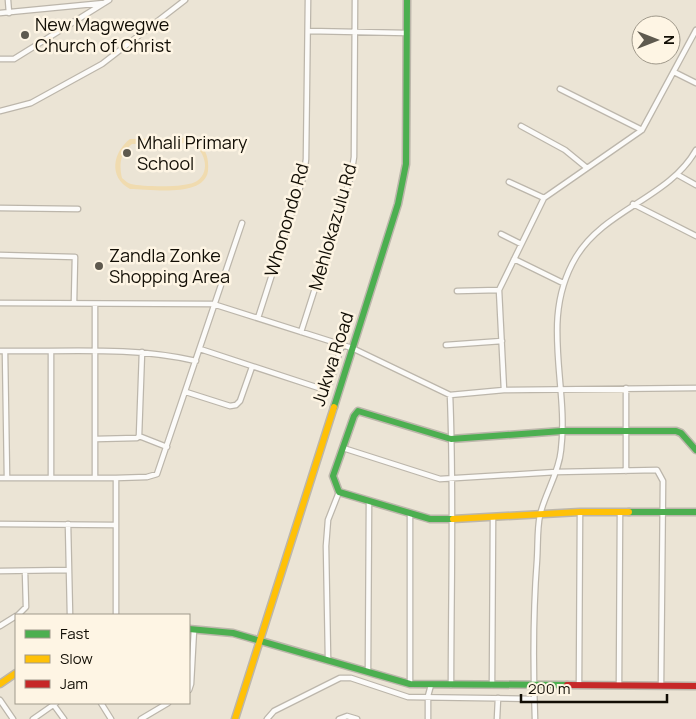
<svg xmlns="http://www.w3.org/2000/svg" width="696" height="719" font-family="Manrope,sans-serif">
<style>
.green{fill:#f0dbaf;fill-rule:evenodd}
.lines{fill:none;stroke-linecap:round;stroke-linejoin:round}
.street-casing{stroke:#bcb6ab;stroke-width:7}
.fast-casing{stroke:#bcb6ab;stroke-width:9}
.slow-casing{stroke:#bcb6ab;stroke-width:9}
.jam-casing{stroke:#bcb6ab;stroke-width:9}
.street{stroke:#fcfbf9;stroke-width:4.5}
.fast{stroke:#4caf50;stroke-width:6}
.slow{stroke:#ffc107;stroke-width:6}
.jam{stroke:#c62828;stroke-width:6}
.poi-dot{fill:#5e594e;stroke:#fef5e4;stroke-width:2}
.labels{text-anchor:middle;stroke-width:5;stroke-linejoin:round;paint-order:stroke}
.poi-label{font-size:18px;fill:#120e05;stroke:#fef5e4;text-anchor:start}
.street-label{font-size:18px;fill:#120e05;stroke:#fef5e4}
</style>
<rect width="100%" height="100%" fill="#ebe4d5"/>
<path class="green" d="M213,137V142H199C206,151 209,158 208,171C204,198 151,189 130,189C108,177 113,152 130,139ZM190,143C204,148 212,171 197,181C188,188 144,187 131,184C127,183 125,180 122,178C119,163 120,154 132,144Z"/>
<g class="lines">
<g class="street-casing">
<path id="street" d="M8,0L9,13
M0,13L104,3
M308,31L407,33
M0,59H14L109,0
M674,72L696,83
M560,89L642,130
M0,111L31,103L102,64L185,0
M521,126L565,150L587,168
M678,175L696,185
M509,182L544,198
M633,204L696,236
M0,208L78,209
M501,234L521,244
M0,255L75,257L74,302
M514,259L563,283
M457,291L499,290
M0,303L213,304L352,348L450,395L504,390L696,388
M95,304V477
M258,318L304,175L306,159L308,0
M301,332L351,176L354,157L355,0
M446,345L502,341
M200,349L319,388L330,383L342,345
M0,351C65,352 132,346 196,361
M5,351L7,478
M51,351V478
M504,390L499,290L544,198L642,130L696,30
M186,392L230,406L236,405L240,401L252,367
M450,395C454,492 451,588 451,685
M139,436L167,447
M96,439L137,438L139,436L142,352
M343,448L440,479L556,472L657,470L663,481L661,686
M626,471V388
M0,478H116L147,477L157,474L242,223
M116,478V615
M0,524L115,525
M68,524L70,615
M0,571L69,570
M18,615L26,607L25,571
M0,626L16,616
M328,658L326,546L328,520L339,492
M368,671L369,501
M410,684V515
M492,685L493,518
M579,685L580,512
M619,685L620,512
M189,690L191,684L194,630
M0,700L13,719
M101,703L111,719
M53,704L64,719
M33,719L56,703
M141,719L168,703
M267,719L274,711L340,678H351L408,697L534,699
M339,719L347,716L357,719
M428,719V696L431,685
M497,719L498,698
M535,719C533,666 533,613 537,560C538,545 537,529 540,515C545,493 559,473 561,450C569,383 539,319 576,257C605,209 669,198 696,150"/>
</g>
<g class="fast-casing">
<path id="fast" d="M334,407L398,204L406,164L407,0
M629,512H696
M453,519H430L339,492L333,476L354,416L358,411L451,439L562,431H676L681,433L696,450
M189,629L233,633L410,684L567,685"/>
</g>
<g class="slow-casing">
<path id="slow" d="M453,519L580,512H629
M0,684L16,673
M235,719L334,407"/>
</g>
<g class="jam-casing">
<path id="jam" d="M567,685L696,686"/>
</g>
<use href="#street" class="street"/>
<use href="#fast" class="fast"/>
<use href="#slow" class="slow"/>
<use href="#jam" class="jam"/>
</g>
<g class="poi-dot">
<circle cx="25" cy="35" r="5"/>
<circle cx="127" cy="153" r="5"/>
<circle cx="99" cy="266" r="5"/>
</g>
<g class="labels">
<g class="poi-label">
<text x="35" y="31">New Magwegwe<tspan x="35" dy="21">Church of Christ</tspan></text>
<text x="137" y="149">Mhali Primary<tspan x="137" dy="21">School</tspan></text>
<text x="109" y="262">Zandla Zonke<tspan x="109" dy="21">Shopping Area</tspan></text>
</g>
<g class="street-label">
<text transform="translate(287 220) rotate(-74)" y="6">Whonondo Rd</text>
<text transform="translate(333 227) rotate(-74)" y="6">Mehlokazulu Rd</text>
<text transform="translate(333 359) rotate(-72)" y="6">Jukwa Road</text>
</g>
</g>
<rect x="15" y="614" width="175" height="90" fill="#fef5e4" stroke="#a0998b"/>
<rect x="25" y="630" width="25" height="8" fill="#4caf50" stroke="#a0998b"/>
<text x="60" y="639" font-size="15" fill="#120e05">Fast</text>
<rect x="25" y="655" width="25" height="8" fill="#ffc107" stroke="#a0998b"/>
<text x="60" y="664" font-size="15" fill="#120e05">Slow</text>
<rect x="25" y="680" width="25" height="8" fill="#c62828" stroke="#a0998b"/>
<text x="60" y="689" font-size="15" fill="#120e05">Jam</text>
<g transform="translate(656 40) rotate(90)"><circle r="24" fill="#fef5e4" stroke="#a0998b"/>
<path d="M0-4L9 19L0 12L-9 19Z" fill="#5e594e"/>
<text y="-8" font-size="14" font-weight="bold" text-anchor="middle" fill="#120e05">N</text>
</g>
<path d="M521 694v8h146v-8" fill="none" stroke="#120e05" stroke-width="2.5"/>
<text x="528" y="694" font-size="15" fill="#120e05" stroke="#fef5e4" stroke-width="4" paint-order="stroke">200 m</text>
</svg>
